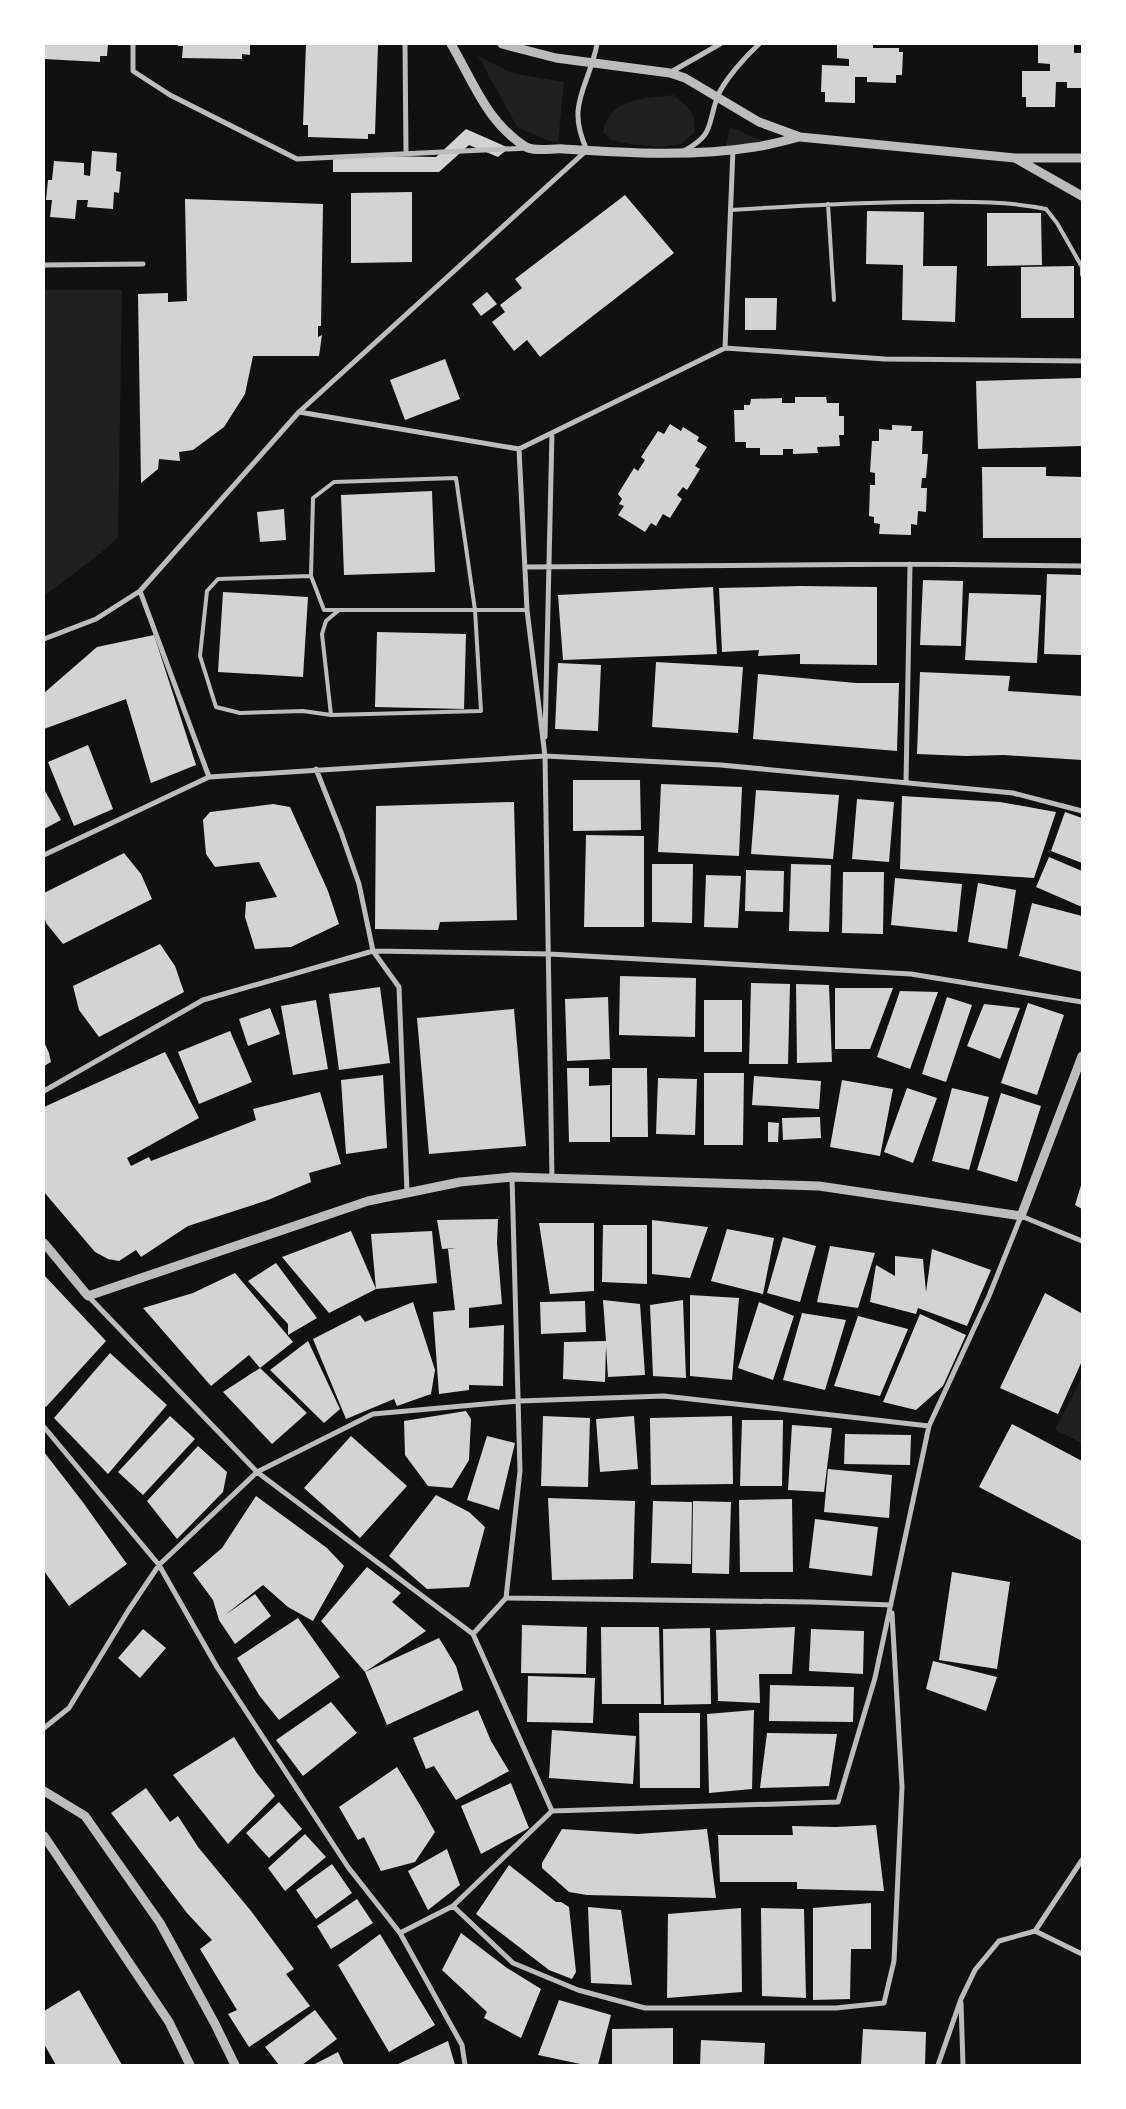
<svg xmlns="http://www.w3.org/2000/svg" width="1126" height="2109" font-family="Quicksand,sans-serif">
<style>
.green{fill:#202020}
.building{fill:#d3d3d3}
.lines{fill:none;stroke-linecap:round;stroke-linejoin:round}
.service{stroke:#bcbcbc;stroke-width:4}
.minor{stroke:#bcbcbc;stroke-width:5}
.tertiary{stroke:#bcbcbc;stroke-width:9}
</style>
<rect width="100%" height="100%" fill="#111"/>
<path class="green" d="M478,56L512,73L564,82L558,142L549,141L517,127Z
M674,95C688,108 697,112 694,133L681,144L660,147L630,144L611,140L603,132C611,96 644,99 674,95Z
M730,127L769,144L725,149Z
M44,290H122L118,537L102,552L44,596Z
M1082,1377V1443L1055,1430Z"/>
<path class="building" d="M44,44H108L107,56H100V62L44,59Z
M178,44H250V55L242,54V59L182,58L183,46H178Z
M306,44L378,45L375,134H368V139L308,137V125H303Z
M837,44H873V48H899V52H903L902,75H896V83L867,82V77H855V103L825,102V92H821L822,65L849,66V59L837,58Z
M1038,44H1074V53H1082V88H1067V82H1056L1055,107H1026V97H1022V71H1050V64L1038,63Z
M466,129L509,148L498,157L469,145L439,172H333V155L436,157Z
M92,151L117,153L116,171L121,172L119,193L114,192L113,209L87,207L88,200H77L75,219L50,217L52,200H46L48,180H52L54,161L84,163V175L90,176Z
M412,192V262L351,263V193Z
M625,195L674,253L540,357L527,340L514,351L492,322L505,312L500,305L522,288L515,279Z
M185,199L323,204L321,326H318V337L322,335L319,356H253L245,394L224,427L193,450L179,452L180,461L159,459L158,469L141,483L138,294L168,293V302L187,301Z
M867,211L924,212L923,266H957L955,322L902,320L903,265L866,264Z
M987,213H1041L1042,265L987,266Z
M1074,266V318H1021V267Z
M487,292L497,304L481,316L472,304Z
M745,298H777L776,330H745Z
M445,359L460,399L405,420L390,380Z
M1082,378V446L978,449L976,381Z
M795,397H826L827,403H839V416H844V435H839L840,446L817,447L818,453L793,454V449H783V455H760V448H746V442H735L734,410H744V405H750L751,399L782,398V403H795Z
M670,424L681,431L683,427L699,437L697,441L707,447L695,466L700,469L687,490L683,487L677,495L682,499L670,518L663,514L656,526L651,523L645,532L618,515L624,506L619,504L622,499L618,494L634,468L638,471L645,460L641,457L658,431L664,434Z
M892,425L912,426L911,431H923L922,454H928L926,478H922L921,488H927L926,512L918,511L917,525L911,524V535L879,534L880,524L874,523V517L869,516L870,485H875V473L870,472L872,441H879V429L892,430Z
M982,467H1046V476L1082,477V538H983Z
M432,491L435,572L344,575L341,495Z
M284,509L286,540L260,542L257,512Z
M1047,574L1082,575V655L1044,654Z
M923,580L963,581L961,646L920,645Z
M800,586L877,587V665L800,664V654L758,656L759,650L722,652L719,588Z
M713,587L717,654L563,660L558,595Z
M223,592L308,597L303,677L218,672Z
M969,593L1041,595L1037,663L965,660Z
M377,632L466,634L464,709L375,707Z
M154,635L196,765L151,783L126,699L44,729V693L97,647Z
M656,662L743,667L738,733L652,727Z
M558,663L601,665L598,731L555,729Z
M920,672L1010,676L1008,691L1082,696V760L1004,755L966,756L917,754Z
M758,674L856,683H899L897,751L753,739Z
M88,745L113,809L74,826L48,762Z
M573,780H640L641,830L573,831Z
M661,784L742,787L739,856L658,852Z
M44,789L61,820L44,829Z
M756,790L839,795L833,859L751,854Z
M902,796L1000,802L1056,812L1034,878L900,869Z
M857,799L894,802L889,862L852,859Z
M514,802L517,920L440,922L438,930L375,929L376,806Z
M273,804L290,807L328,891L339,924L291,947L255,949L245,917L246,902L277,897L259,862L215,867L206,854L203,820L210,812Z
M1065,812L1082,818V863L1051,851Z
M586,835L644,836V927H584Z
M124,853L141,874L152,899L63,944L46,923L44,915V893Z
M1049,857L1082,871V907L1036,887Z
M652,864H693L692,923L652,922Z
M791,864L831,865L829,932L789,931Z
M746,870L784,871L783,912L745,911Z
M843,872H884L883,934L842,933Z
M706,875L741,876L738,928L704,927Z
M895,878L962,884L957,932L891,925Z
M978,883L1016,890L1007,949L968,942Z
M1032,903L1082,916V972L1019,956Z
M160,944L175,966L184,992L99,1037L79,1010L73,986Z
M620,976L696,978L695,1037L619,1035Z
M751,983L790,984L788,1064H749Z
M796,984L829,985L832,1062L797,1063Z
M380,987L390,1063L339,1070L329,994Z
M835,988H893L870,1049H835Z
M900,991L938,992L910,1069L877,1057Z
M608,997L610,1059L567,1061L565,999Z
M947,997L972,1005L946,1082L922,1074Z
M316,1000L328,1069L293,1075L281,1006Z
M704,1000H742V1052H704Z
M1028,1003L1064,1015L1037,1095L1001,1083Z
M984,1004L1020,1008L1000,1059L967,1046Z
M270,1008L280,1034L248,1046L239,1019Z
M514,1009L526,1146L429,1154L417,1018Z
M230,1031L252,1082L199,1104L178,1052Z
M44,1042L49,1053L51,1062L44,1066Z
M165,1052L199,1118L127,1158L131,1166L149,1157L151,1161L256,1120L253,1109L320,1092L341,1164L309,1173L311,1182L268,1200L188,1226L141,1257L136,1250L119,1261L108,1259L95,1252L44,1192V1107Z
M567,1068H589V1086L610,1085V1142H569Z
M612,1068H647L648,1137H612Z
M704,1073H744L743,1145H704Z
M383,1075L387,1148L346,1154L341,1080Z
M754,1076L821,1081L819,1109L752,1105Z
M658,1078L697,1079L695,1135L656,1134Z
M842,1080L893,1089L880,1156L830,1147Z
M907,1088L937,1098L913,1163L884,1152Z
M952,1088L989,1097L969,1170L932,1161Z
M1001,1093L1041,1106L1017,1182L977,1170Z
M820,1117L821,1138L783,1140L782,1118Z
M768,1122L779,1123L778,1142H768Z
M1082,1182V1209L1075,1205Z
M498,1219L497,1243L502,1304L469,1308V1328L504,1325L503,1386L469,1385V1390L439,1394L433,1312L455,1310L448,1249L456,1248L442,1249L437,1220Z
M652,1220L708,1227L690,1278L652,1274Z
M539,1223H594V1291L550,1294Z
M603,1225H647V1284L602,1282Z
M727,1229L774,1238L763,1294L711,1281Z
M351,1231L376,1289L371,1234L432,1231L437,1283L376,1289L329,1313L282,1257Z
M783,1237L816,1246L800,1302L767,1293Z
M830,1246L875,1253L858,1308L817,1302Z
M932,1249L991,1270L967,1326L918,1308L916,1314L870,1302L876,1265L895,1276V1256L923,1259L926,1292Z
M276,1263L317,1318L288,1335V1324L248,1281Z
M235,1273L293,1342L260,1368L249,1355L211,1386L143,1308L193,1293Z
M44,1275L106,1341L46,1407L44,1405Z
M1045,1293L1081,1313L1082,1318V1361L1058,1414L1000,1388Z
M690,1295L739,1298L732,1380L690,1376Z
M603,1300L640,1304L645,1375L608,1377L606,1346L605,1382L563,1379L564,1342L606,1341Z
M683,1300L686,1378L653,1376L650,1305Z
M585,1301L586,1332L541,1334L540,1302Z
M413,1302L435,1370L431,1394L397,1406L394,1399L346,1419L313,1339L360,1315L365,1322Z
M759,1302L794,1316L773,1380L738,1368Z
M802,1313L846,1320L825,1390L783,1380Z
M920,1314L966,1335L943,1386L916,1410L883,1402Z
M858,1316L908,1329L880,1396L834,1386Z
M308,1341L340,1409L324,1423L270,1370Z
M110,1353L167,1405L108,1474L54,1418Z
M260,1368L307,1413L272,1444L223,1392Z
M466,1411L471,1419L469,1460L452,1488L428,1486L405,1455L404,1421Z
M170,1416L195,1439L143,1495L118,1472Z
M543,1416L590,1418L588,1487L541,1486Z
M634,1416L638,1469L600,1472L596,1419Z
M732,1416L733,1484L651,1485L650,1418Z
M742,1420H783L782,1486H740Z
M1012,1424L1082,1461V1541L979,1487Z
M792,1425L832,1428L824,1492L788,1490Z
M845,1434L911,1435L910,1465L844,1464Z
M351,1436L407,1486L360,1538L304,1488Z
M487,1436L515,1443L499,1510L467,1500Z
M198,1446L227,1472L223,1492L177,1539L147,1501Z
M44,1452L82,1501L127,1564L69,1606L44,1571Z
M828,1469L892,1475L889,1518L824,1512Z
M436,1495L469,1512L485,1527L469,1587L427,1589L389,1556Z
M256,1496L327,1548L344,1566L313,1621L288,1607L263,1585L225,1615L255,1594L271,1616L235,1644L219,1620L213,1600L193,1573L222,1548Z
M548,1498L635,1501L633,1579L552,1580Z
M792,1499L793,1572H740L739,1500Z
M653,1501L692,1502L691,1564L651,1563Z
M693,1501L731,1502L729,1574L692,1573Z
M815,1519L878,1527L872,1576L809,1568Z
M367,1567L401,1593L392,1602L426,1631L365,1672L321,1621Z
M952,1572L1010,1582L997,1669L939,1660Z
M298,1618L340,1677L279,1720L259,1695L237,1658Z
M522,1625L587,1627L586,1674L521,1673Z
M601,1627H659L661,1704H602Z
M795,1627L792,1674H759L760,1703L718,1701L716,1630Z
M710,1628L711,1704L664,1705L663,1629Z
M143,1629L166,1648L140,1678L118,1658Z
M811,1629L864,1631L863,1674L809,1671Z
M439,1638L456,1666L463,1690L387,1725L365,1672Z
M933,1661L997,1677L986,1711L926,1689Z
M528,1676L595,1678L593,1723L527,1722Z
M770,1685L854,1687L853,1722L769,1721Z
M331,1702L357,1733L303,1776L276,1740Z
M478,1710L491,1741L509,1771L456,1800L434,1766L426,1769L413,1738Z
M754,1710L752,1789L709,1793L707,1714Z
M639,1713H700V1788H640Z
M552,1730L636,1736L633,1784L549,1778Z
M767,1733L837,1734L829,1786L760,1788Z
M234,1737L256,1772L275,1796L228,1844L173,1775Z
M397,1767L420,1805L435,1832L415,1862L381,1871L364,1837L358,1840L339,1807Z
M511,1783L529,1828L481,1854L461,1806Z
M146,1788L170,1822L178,1816L198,1847L251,1911L294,1969L286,1974L310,2006L249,2047L228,2014L237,2010L200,1949L212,1940L187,1913L111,1813Z
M279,1802L302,1829L269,1858L246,1833Z
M876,1825L884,1891L797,1889V1882H720L718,1835H793L792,1826L836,1827Z
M562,1829L638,1834L707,1829L716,1898L587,1895L569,1892L542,1868V1863Z
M305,1834L326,1857L285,1891L268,1868Z
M447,1849L460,1885L428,1910L408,1871Z
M332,1864L352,1893L316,1919L296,1890Z
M509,1865L556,1902H561L569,1907L576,1972L572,1979L549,1970L476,1914Z
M357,1899L373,1923L331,1949L317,1926Z
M871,1903V1949H851L850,1999L813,2000V1908Z
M588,1907L621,1910L632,1985L591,1983Z
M741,1908L742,1992L667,1998L668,1914Z
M761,1908L804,1909L806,1998L762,1996Z
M461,1933L507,1968L541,1989L521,2038L484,2018L487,2012L442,1970Z
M380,1934L435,2025L389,2052L338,1965Z
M79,1990L122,2065H56L44,2044V2011Z
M559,2000L611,2015L598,2065H585L538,2055Z
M315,2010L337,2039L302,2065H279L265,2047Z
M673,2028V2065H612V2029Z
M863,2029L926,2032L925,2065H861Z
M701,2040L765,2043L764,2065H700Z
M448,2041L455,2065H396Z
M338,2052L344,2065H313Z"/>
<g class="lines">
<path class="service" d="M828,204L834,300
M731,210C792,206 852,203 913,202C958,202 1003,200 1046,209L1057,223L1082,267V275
M311,576L313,498L334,482L456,478L475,610L481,711L331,715
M339,610H324L311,576L218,579L207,591L200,656L216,707L240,713L303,711L331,715L322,634L326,621L339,610H527"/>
<path class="minor" d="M133,44V71L170,95L297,159L528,148
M405,44L406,154
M671,72L720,44
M684,151C714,134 707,127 717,98C723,81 746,56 759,44
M44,265L143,264
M725,348L885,359L1082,361
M299,412L519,449L527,610L545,756L552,1178
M519,449L725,348L733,149
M525,567L910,564L1082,566
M140,591L209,777
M44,639L96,619L140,591L299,412L587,150C565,104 589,87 597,44
M545,737L552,433
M316,769L341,832L359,884L373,951L399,987L407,1192
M906,783L910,564
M44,855L209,777L545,756L721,765L1013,793L1082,811
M44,1091L203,1000L373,951L549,954L911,974L1082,1002
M88,1296L257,1472L473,1634
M44,1427L159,1565L217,1667L348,1867L400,1933L462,2045L465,2065
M506,1598L811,1602L891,1605
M44,1728L69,1708L128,1611L159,1565L257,1472L373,1414L519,1401L664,1396L929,1426
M552,1811L838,1802L875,1678L929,1426L989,1296L1021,1216L1082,1241
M453,1906L513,1963L578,1990L645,2008H836L884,2003L894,1961L902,1787L892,1613
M1035,1931L1082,1860
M1035,1931L1082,1954
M400,1933L453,1906L552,1811L473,1634L506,1598L520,1471L512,1177
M961,2003L963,2065
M938,2065L961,1999L975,1970L999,1941L1035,1931"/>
<path class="tertiary" d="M451,44C473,81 487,123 526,147C535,152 554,148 564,149C627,153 692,157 755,147C770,145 784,141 799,137
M502,44L556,58L670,73L685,78L759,122L800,137L1015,158H1082
M1015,158L1082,196
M44,1243L88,1296L368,1201L460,1182L512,1177L819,1186L1021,1216L1082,1056
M44,1791L85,1816L160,1923L215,2024L235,2065
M44,1836L169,2022L190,2065"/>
</g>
<rect width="1126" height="2109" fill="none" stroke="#ffffff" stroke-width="90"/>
</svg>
